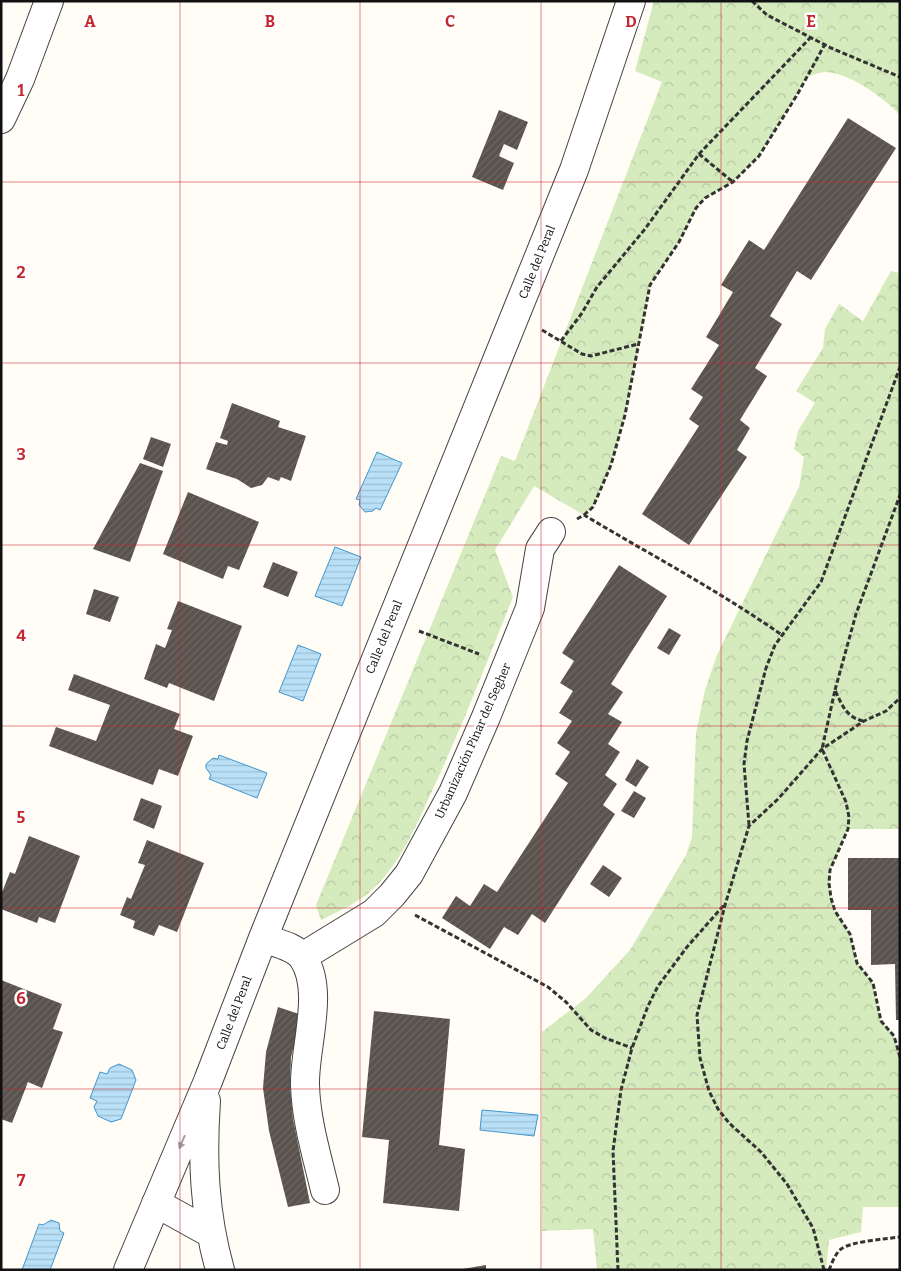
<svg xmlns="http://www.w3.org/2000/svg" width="901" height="1271" font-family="Bitter,serif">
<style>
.park{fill:url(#park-crowns)}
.water{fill:url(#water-rules);stroke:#3f96cf}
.building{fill:url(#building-hatch)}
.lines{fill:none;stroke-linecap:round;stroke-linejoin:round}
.minor-casing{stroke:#444;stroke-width:30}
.path{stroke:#333;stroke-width:3;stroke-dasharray:5 2.5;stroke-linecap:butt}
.minor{stroke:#fff;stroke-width:28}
.oneway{fill:#a0a0a0}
.grid{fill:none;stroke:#c4262e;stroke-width:1;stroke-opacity:0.55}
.labels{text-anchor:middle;stroke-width:5;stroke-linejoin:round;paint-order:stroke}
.street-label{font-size:12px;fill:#111;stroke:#fff}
.grid-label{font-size:16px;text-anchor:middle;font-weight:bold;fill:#c4262e;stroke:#fff;stroke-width:5;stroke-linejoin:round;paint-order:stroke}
</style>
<defs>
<pattern id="park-crowns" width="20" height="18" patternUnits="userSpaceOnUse" patternTransform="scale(1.25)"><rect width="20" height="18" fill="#d5ebbd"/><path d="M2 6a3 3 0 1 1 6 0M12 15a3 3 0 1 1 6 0" fill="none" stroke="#b6c8a1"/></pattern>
<pattern id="water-rules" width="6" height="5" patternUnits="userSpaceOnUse" patternTransform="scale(1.25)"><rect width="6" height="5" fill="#b9e0f7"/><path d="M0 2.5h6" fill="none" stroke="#9ebfd3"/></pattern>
<pattern id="building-hatch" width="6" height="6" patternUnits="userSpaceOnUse" patternTransform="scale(1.25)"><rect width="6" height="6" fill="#5a524d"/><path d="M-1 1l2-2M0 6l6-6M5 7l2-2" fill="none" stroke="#6d6662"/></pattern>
</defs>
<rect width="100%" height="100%" fill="#fffdf5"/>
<path class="park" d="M654,1H900V115C884,98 850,73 826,72C820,72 813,75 807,77L759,156L733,182L705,198L696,208L679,242L650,285L625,415L611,465L593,507L584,515L534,486L495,550L513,597C487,662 462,727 432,791C417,824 400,864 373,889C358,903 339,911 321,920L316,905L501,456L515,461L662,82L635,71Z
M891,271L900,273V829H848L830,870L829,883L831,898L835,911L850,934L857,963L873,983L881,1020L894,1036L900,1057V1207H863L861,1232L829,1240L826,1270H597L593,1229L542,1231V1032L586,998L630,950L686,855L692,837L696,733L705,690L717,655L799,487L804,457L794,449L798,431L815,403L796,391L823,348L825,329L839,304L863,321Z"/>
<path class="water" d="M377,452L402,463L380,510L376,508L373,511L365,512L359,505L360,500L356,499Z
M335,547L361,557L342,606L315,596Z
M298,645L321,654L303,701L279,692Z
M219,755L267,773L257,798L209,779L211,775L206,768V764L213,758L218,759Z
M119,1064L132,1070L136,1080L121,1119L111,1122L98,1116L94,1107L97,1101L90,1098L100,1072L107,1074L110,1068Z
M482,1110L538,1115L534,1136L480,1130Z
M51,1220L59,1223L60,1231L64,1233L50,1270H22L39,1224L43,1225Z"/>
<path class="building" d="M499,110L528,122L517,150L504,144L499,156L514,163L503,190L472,177Z
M848,118L896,148L811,280L797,271L770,316L782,324L755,368L767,376L740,420L750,428L737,450L747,457L689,545L642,514L699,426L689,419L703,397L691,389L719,345L706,337L733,292L721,285L749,240L764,250Z
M232,403L280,421L278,427L306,436L291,481L281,477L279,481L268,477L262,485L251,488L237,479L206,469L216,442L227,445L228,441L220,438Z
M151,437L171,444L163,467L143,459Z
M140,463L163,471L130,562L93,549Z
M188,492L259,522L239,570L228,566L223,579L163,554Z
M273,562L298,572L288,597L263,587Z
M619,565L667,596L611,684L623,692L608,714L622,722L608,744L620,752L605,775L617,784L603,805L615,814L545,923L532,914L518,935L504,927L490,949L442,918L456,896L470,906L484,884L497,892L568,783L555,774L570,752L557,743L572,721L559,713L573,691L560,683L574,661L562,653Z
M94,589L119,597L110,622L86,614Z
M178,601L242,626L214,701L169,683L167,688L144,679L156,644L165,648L172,630L167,629Z
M669,628L681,635L669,655L657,648Z
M74,674L180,714L174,729L193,736L178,776L159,769L153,785L49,746L56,727L96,741L110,705L68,690Z
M637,759L649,767L636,787L625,780Z
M634,791L646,798L634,818L621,811Z
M141,798L162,806L154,829L133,820Z
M29,836L80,856L55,923L39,917L37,923L1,909V895L10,872L15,874Z
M147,840L204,863L177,932L159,925L154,936L133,928L135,921L120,915L127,897L131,899L145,865L138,863Z
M848,858H900V1020H896L895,964L871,965V910H848Z
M603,865L622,878L609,897L590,884Z
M1,980L62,1004L53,1029L63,1032L42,1088L28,1082L12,1123L1,1119Z
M278,1007L302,1015L291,1057L290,1086L293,1119L310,1203L288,1207L269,1131L263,1088L266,1052Z
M374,1011L450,1019L439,1145L465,1149L459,1211L383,1203L389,1140L362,1137Z
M486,1265V1270H463V1269Z"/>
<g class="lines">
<g class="minor-casing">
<path id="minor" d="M1,119L20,79L49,1
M263,938C275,943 295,946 303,958C325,990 304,1048 305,1085C306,1121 317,1156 325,1190
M302,957L374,913L392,895L409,874L453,793L486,717L530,608L540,549L551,532
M206,1101C202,1159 204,1213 220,1270
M156,1203L210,1233
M128,1270L208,1081L263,938L574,170L631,1"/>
</g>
<path class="path" d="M752,1L767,15L831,48L900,77
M699,154L733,182
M542,330L582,354L591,356L638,344
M561,341L582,313L597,287L645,229L699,154L812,36
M584,515L593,507L611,465L625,415L650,285L679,242L696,208L705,198L733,182L759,156L797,95L825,44
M577,519L584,515C651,555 719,591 782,635
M419,631L479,654
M835,690L856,614L900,495
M863,721C846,717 842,705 835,690L822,749L846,802L849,817L848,829L830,870L829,883L831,898L835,911L850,934L857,963L873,983L881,1021L894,1036L900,1057
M749,825L744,764L747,741L766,668L775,645L821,582L900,367
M415,915L548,987L566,1002L591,1030L605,1038L632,1048
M618,1270L613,1151L621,1090L632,1048L648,1006L658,986L687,947L724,905
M824,1270L813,1228L787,1184L761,1152L729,1123L718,1109L709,1091L700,1058L697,1015L725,905L749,826L778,799L822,749L864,721L886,711L900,698
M829,1270C832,1263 835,1254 841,1249C853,1241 885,1239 900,1237"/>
<use href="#minor" class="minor"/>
</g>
<defs><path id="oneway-solid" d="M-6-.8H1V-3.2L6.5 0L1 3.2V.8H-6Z" transform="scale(1.25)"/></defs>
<use class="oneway" href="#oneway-solid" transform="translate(182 1142) rotate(113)"/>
<path class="grid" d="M180,1V1270M360,1V1270M541,1V1270M721,1V1270M1,182H900M1,363H900M1,545H900M1,726H900M1,908H900M1,1089H900"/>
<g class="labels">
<g class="street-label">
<text transform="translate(537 262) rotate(-68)" y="4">Calle del Peral</text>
<text transform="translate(384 637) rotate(-68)" y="4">Calle del Peral</text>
<text transform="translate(473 741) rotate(-66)" y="4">Urbanización Pinar del Segher</text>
<text transform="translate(234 1013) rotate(-69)" y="4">Calle del Peral</text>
</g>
</g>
<g class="grid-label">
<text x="90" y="27">A</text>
<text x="270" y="27">B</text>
<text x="450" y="27">C</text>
<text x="631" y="27">D</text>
<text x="811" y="27">E</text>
<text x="21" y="96">1</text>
<text x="21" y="278">2</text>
<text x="21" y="460">3</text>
<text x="21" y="641">4</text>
<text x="21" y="823">5</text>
<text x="21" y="1004">6</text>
<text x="21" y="1186">7</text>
</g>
<rect width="901" height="1271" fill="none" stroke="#111111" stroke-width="5"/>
</svg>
